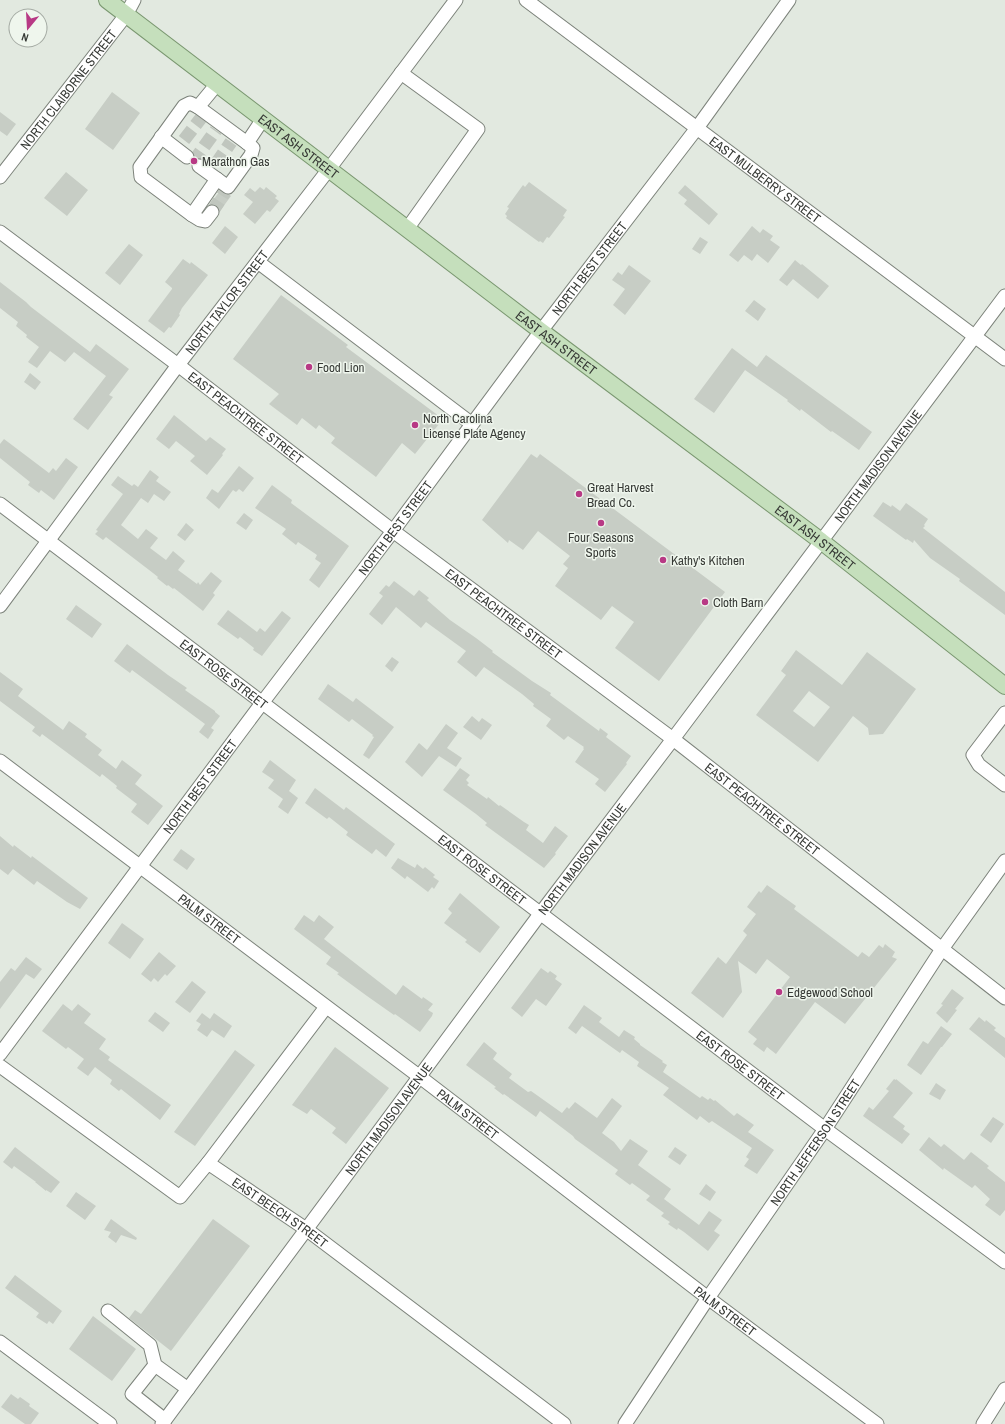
<svg xmlns="http://www.w3.org/2000/svg" width="1005" height="1424" font-family="'Archivo Narrow',sans-serif">
<style>
.building{fill:#c7cdc5;fill-rule:evenodd}
.lines{fill:none;stroke-linecap:round;stroke-linejoin:round}
.minor-tunnel{stroke:#c0c6be;stroke-width:13;stroke-dasharray:13 6;stroke-linecap:butt}
.minor-casing{stroke:#7d837b;stroke-width:15}
.major-casing{stroke:#7a9770;stroke-width:18}
.minor{stroke:#fff;stroke-width:13}
.major{stroke:#c5dfbc;stroke-width:16}
.poi-dot{fill:#b83985;stroke:#eff6ed;stroke-width:1.5}
.labels{text-anchor:middle;stroke-width:3;stroke-linejoin:round;paint-order:stroke}
.street-label{font-size:13px;fill:#373a36;stroke:#eff6ed}
.poi-label{font-size:13px;fill:#373a36;stroke:#eff6ed;text-anchor:start}
</style>
<rect width="100%" height="100%" fill="#e2e9e0"/>
<path class="building" d="M112,92L140,113L113,150L85,129Z
M0,112L16,124L7,136L0,131Z
M66,172L88,190L67,216L44,198Z
M529,182L567,210L563,216L565,217L549,238L547,237L543,243L540,241L539,242L506,218L507,216L505,214L509,208L507,207L523,185L525,187Z
M685,185L718,214L709,225L684,204L687,200L678,193Z
M260,187L264,190L266,187L277,196L275,198L279,201L270,212L267,210L255,224L243,214L253,202L244,195L250,188L255,192Z
M220,191L231,196L220,211L217,205L210,204Z
M225,226L238,237L225,254L212,243Z
M752,226L760,233L763,229L773,236L770,240L780,247L768,263L757,254L752,261L744,255L738,262L729,255Z
M700,237L708,242L700,254L692,249Z
M129,244L143,255L120,285L105,273Z
M183,259L190,264L191,262L208,275L182,308L179,314L180,315L171,328L169,327L164,333L148,321L172,289V288L165,282Z
M795,260L801,265L802,264L829,286L818,299L793,279L787,286L779,280Z
M629,265L651,281L625,315L613,305L625,289L612,280L618,272L622,275Z
M0,282L26,302L31,307L90,352L96,344L129,369L109,395L113,397L88,430L73,419L106,376L74,352L65,362L50,351L37,368L28,362L39,347L26,337L27,335L16,326L18,322L0,308Z
M281,295L348,345L346,347L443,419L415,454L402,443L376,477L331,443L335,438L319,425L316,429L302,418L297,425L269,404L279,394L233,359Z
M754,300L766,309L758,321L745,311Z
M732,348L757,367L766,355L872,432L859,450L832,431L831,432L801,409L800,411L787,401L788,400L745,370L714,413L694,399Z
M30,373L41,382L35,390L24,382Z
M174,415L206,441L210,437L226,449L222,454L223,455L207,475L190,461L195,456L176,441L169,449L156,439Z
M4,439L49,473L53,468L56,471L66,458L78,467L54,500L41,490L39,493L28,485L30,482L0,458V444Z
M531,454L537,458L540,454L725,592L659,681L615,648L634,622L612,606L601,620L555,586L568,568L563,564L570,556L538,531L523,550L509,540L508,543L482,520Z
M239,466L254,478L243,492L239,489L236,492L233,490L219,509L206,498L212,489L218,493Z
M150,470L159,477L156,481L171,492L164,501L154,494L148,503L141,498L121,525L138,539L146,529L158,538L150,548L166,560L173,551L185,561L178,570L197,584L198,582L200,585L211,572L222,581L213,593L215,595L203,611L174,588L173,589L168,585L167,586L157,578L158,577L153,573L106,537L103,540L95,534L98,531L96,530L123,494L111,485L118,476L132,486L134,484L138,487Z
M272,485L292,500L291,503L349,546L319,588L309,580L321,563L315,559L317,555L298,542L296,545L282,534L286,529L255,508Z
M883,502L891,507L892,505L900,511L906,503L928,519L924,525L925,526L923,528L1005,592V615L959,581L960,579L930,558L914,540L913,543L907,539L906,540L873,516Z
M244,513L253,520L246,530L236,523Z
M186,523L194,530L185,541L177,535Z
M394,581L414,596L419,590L429,598L427,600L450,620L476,638L493,651L492,652L532,681L551,693L550,695L599,731L600,728L608,734L606,737L631,756L626,763L627,764L605,792L595,784L599,779L575,762L584,749L583,748L584,747L568,736L564,740L546,726L551,719L533,706L534,704L522,694L484,667L476,677L457,662L466,651L426,622L421,628L396,607L382,625L369,614L383,596L379,593L386,585L389,587Z
M76,605L102,624L92,638L66,619Z
M228,610L257,632L260,628L265,632L282,611L291,618L262,656L253,650L254,648L240,637L238,639L217,624Z
M127,644L168,675L187,688L185,690L215,711V712L220,716L211,728L214,730L208,739L199,732L205,724L132,670L130,673L114,661Z
M796,650L842,685L867,652L916,689L883,734L869,735L868,728L853,716L818,762L756,715L786,675L781,671ZM809,691L830,707L814,727L793,711Z
M392,657L399,662L392,672L385,666Z
M0,672L23,689L18,696L63,730L69,721L87,734L85,737L102,750L98,755L116,769L122,760L142,775L135,784L163,806L148,825L131,812L137,804L116,788L117,786L102,774L100,777L42,734L40,737L32,731L35,727L0,701Z
M328,684L353,702L356,698L394,727L369,759L363,755L374,737L372,736L373,735L352,719L349,722L318,699Z
M472,716L479,722L482,718L492,725L481,740L463,727Z
M446,724L458,733L447,748L462,758L456,767L439,756L422,777L405,762L419,743L427,750Z
M270,760L296,780L289,791L298,798L288,814L278,807L283,799L268,788L274,780L262,772Z
M460,768L470,775L466,780L469,783L467,785L487,799L488,797L499,806L500,805L524,822L529,825L526,830L543,843L555,826L568,836L555,853L556,854L544,868L485,825L487,823L476,814L443,790Z
M315,788L344,810L346,807L395,844L386,857L376,849L372,854L346,835L348,832L329,817L327,819L305,803Z
M0,836L13,847L14,845L31,858L32,856L88,898L80,909L67,902L37,881L34,885L13,869L8,875L0,869Z
M181,849L195,859L187,870L173,860Z
M398,858L415,868L417,864L423,869L425,867L435,875L433,877L439,881L434,889L432,887L428,892L407,876L405,879L391,868Z
M767,885L796,906L794,909L858,957L862,952L869,957L879,945L883,948L885,944L895,952L892,957L897,959L845,1024L815,1002L776,1054L767,1047L764,1052L753,1044L757,1039L748,1032L790,977L767,959L756,974L738,961L742,992L723,1018L691,993L718,957L726,964L747,935L743,931L756,914L747,907L759,891L761,893Z
M460,893L500,927L480,953L465,942L467,940L444,923L452,913L448,909Z
M304,915L314,922L319,915L334,927L324,939L396,995L403,985L422,999L423,997L433,1004L428,1010L433,1013L432,1016L420,1032L395,1014L394,1015L367,996L337,974L339,973L326,964L331,957L294,929Z
M122,923L144,939L130,959L108,943Z
M159,952L176,966L167,976L165,974L158,982L154,978L151,982L141,974Z
M26,957L42,969L34,979L26,974L0,1009V982L11,968L15,971Z
M541,968L548,973L550,971L557,976L555,979L562,984L546,1006L536,999L522,1017L511,1008Z
M192,981L206,992L190,1013L175,1002Z
M952,989L964,998L955,1009L957,1010L947,1023L936,1013L943,1005L941,1004Z
M63,1004L72,1011L78,1004L91,1014L84,1023L106,1039L99,1049L110,1057L108,1060L171,1105L160,1120L121,1089L119,1091L110,1084L112,1080L95,1067L88,1076L77,1068L84,1059L68,1047L66,1049L42,1031Z
M584,1005L602,1018L599,1022L619,1037L624,1030L635,1037L634,1039L640,1044V1045L663,1061L662,1062L667,1065L663,1072L700,1098L702,1096L708,1100L710,1098L714,1101L715,1100L734,1116L737,1113L754,1125L748,1132L774,1150L757,1174L744,1166L749,1159L746,1157L752,1148L712,1121L709,1123L700,1116L697,1120L663,1095L669,1088L637,1066L639,1062L622,1050L620,1053L582,1026L576,1034L568,1028Z
M155,1012L170,1023L163,1032L148,1021Z
M202,1013L210,1019L214,1013L232,1026L224,1038L212,1030L207,1037L197,1030L201,1024L196,1021Z
M979,1017L985,1022L986,1020L996,1028L994,1030L1005,1038V1058L969,1029Z
M941,1026L952,1034L942,1047H941L921,1075L907,1065L923,1041L928,1044Z
M484,1042L497,1053L493,1059L512,1074L509,1078L528,1092L531,1091L562,1113L567,1107L569,1109L575,1102L597,1118L612,1098L622,1106L602,1133L614,1142L621,1151L630,1139L648,1151L638,1165L671,1189L664,1199L699,1225L709,1211L722,1220L714,1231L720,1235L708,1251L684,1232L678,1228L677,1230L668,1224L670,1222L661,1216L664,1213L646,1200L650,1196L632,1183L630,1185L615,1174L618,1170L575,1139L573,1136L540,1111L536,1117L504,1094L503,1095L494,1088L496,1087L466,1065Z
M335,1047L389,1088L346,1144L332,1133L336,1128L311,1109L307,1114L292,1105Z
M235,1050L255,1065L195,1146L174,1132Z
M894,1079L896,1080V1079L913,1093L893,1117L905,1126L903,1129L910,1134L902,1144L863,1116L869,1107L873,1110L889,1091L886,1089Z
M936,1083L946,1090L940,1100L929,1094Z
M993,1117L1004,1124L991,1143L980,1135Z
M929,1137L941,1147L944,1144L964,1160L971,1152L989,1166L987,1168L1005,1182V1210L1000,1216L985,1205L990,1199L975,1185L972,1188L944,1168L943,1170L919,1150Z
M15,1147L60,1182L51,1193L46,1190V1191L35,1182H36L14,1166L12,1169L3,1162Z
M675,1147L687,1155L680,1165L668,1157Z
M706,1184L716,1192L710,1201L699,1194Z
M76,1192L96,1206L85,1220L66,1206Z
M111,1219L137,1238L136,1240L121,1235L116,1243L108,1237L111,1232L104,1230Z
M213,1219L250,1246L171,1351L129,1318L135,1310L141,1314Z
M15,1275L62,1311L53,1324L49,1321L47,1324L36,1317L39,1313L5,1288Z
M93,1316L136,1349L112,1381L69,1349Z
M11,1394L18,1399L20,1397L30,1404L29,1406L39,1413L31,1424H25L1,1407Z"/>
<g class="lines">
<path class="minor-tunnel" d="M184,140L201,118
M193,162L216,130
M216,164L231,142
M212,212L225,192"/>
<g class="minor-casing">
<g id="minor">
<path id="s1" d="M526,0L1005,359"/>
<path d="M401,73L478,129L407,229"/>
<path d="M217,84L198,107L247,143L263,119"/>
<path d="M198,107L190,103L184,106L140,167L141,177L192,215L217,179L228,187L251,155L253,148L247,143"/>
<path d="M161,137L187,157"/>
<path d="M199,166L217,179"/>
<path id="s2" d="M0,177L126,15L134,0"/>
<path d="M192,215L200,220L205,221L212,212"/>
<path id="s3" d="M0,232L178,365L393,531L673,739L1005,998"/>
<path d="M258,262L472,424"/>
<path id="s4" d="M0,504L825,1129L1005,1262"/>
<path id="s5" d="M0,606L178,365L329,169L456,0"/>
<path d="M1005,713L973,755L979,765L1005,785"/>
<path id="s6" d="M0,761L420,1077L708,1298L877,1424"/>
<path id="s7" d="M0,1054L262,703L393,531L541,331L697,128L789,0"/>
<path id="s8" d="M0,1066L180,1197L208,1163L306,1229L564,1424"/>
<path d="M208,1163L326,1007"/>
<path d="M108,1311L150,1345L155,1365L188,1389"/>
<path d="M0,1342L110,1424"/>
<path d="M155,1365L132,1394L165,1420"/>
<path id="s9" d="M162,1424L540,914L673,739L1005,296"/>
<path id="s10" d="M625,1424L708,1298L825,1129L942,949L1005,861"/>
<path d="M983,1424L1005,1389"/>
</g>
</g>
<g class="major-casing">
<g id="major">
<path id="s11" d="M107,0L541,331L821,541L1005,686"/>
</g>
</g>
<use href="#minor" class="minor"/>
<use href="#major" class="major"/>
</g>
<g class="poi-dot">
<circle cx="194" cy="161" r="4"/>
<circle cx="309" cy="367" r="4"/>
<circle cx="415" cy="425" r="4"/>
<circle cx="579" cy="494" r="4"/>
<circle cx="601" cy="523" r="4"/>
<circle cx="663" cy="560" r="4"/>
<circle cx="705" cy="602" r="4"/>
<circle cx="779" cy="992" r="4"/>
</g>
<g class="labels">
<g class="street-label">
<text dy="5" stroke="none"><textPath href="#s2" startOffset="111">NORTH CLAIBORNE STREET</textPath></text>
<text dy="5" stroke="none"><textPath href="#s11" startOffset="241">EAST ASH STREET</textPath></text>
<text dy="5" stroke="none"><textPath href="#s1" startOffset="299">EAST MULBERRY STREET</textPath></text>
<text dy="5" stroke="none"><textPath href="#s7" startOffset="982">NORTH BEST STREET</textPath></text>
<text dy="5" stroke="none"><textPath href="#s5" startOffset="379">NORTH TAYLOR STREET</textPath></text>
<text dy="5" stroke="none"><textPath href="#s11" startOffset="565">EAST ASH STREET</textPath></text>
<text dy="5" stroke="none"><textPath href="#s3" startOffset="308">EAST PEACHTREE STREET</textPath></text>
<text dy="5" stroke="none"><textPath href="#s9" startOffset="1196">NORTH MADISON AVENUE</textPath></text>
<text dy="5" stroke="none"><textPath href="#s7" startOffset="658">NORTH BEST STREET</textPath></text>
<text dy="5" stroke="none"><textPath href="#s11" startOffset="889">EAST ASH STREET</textPath></text>
<text dy="5" stroke="none"><textPath href="#s3" startOffset="632">EAST PEACHTREE STREET</textPath></text>
<text dy="5" stroke="none"><textPath href="#s4" startOffset="281">EAST ROSE STREET</textPath></text>
<text dy="5" stroke="none"><textPath href="#s7" startOffset="334">NORTH BEST STREET</textPath></text>
<text dy="5" stroke="none"><textPath href="#s3" startOffset="956">EAST PEACHTREE STREET</textPath></text>
<text dy="5" stroke="none"><textPath href="#s9" startOffset="704">NORTH MADISON AVENUE</textPath></text>
<text dy="5" stroke="none"><textPath href="#s4" startOffset="605">EAST ROSE STREET</textPath></text>
<text dy="5" stroke="none"><textPath href="#s6" startOffset="262">PALM STREET</textPath></text>
<text dy="5" stroke="none"><textPath href="#s4" startOffset="929">EAST ROSE STREET</textPath></text>
<text dy="5" stroke="none"><textPath href="#s6" startOffset="586">PALM STREET</textPath></text>
<text dy="5" stroke="none"><textPath href="#s9" startOffset="380">NORTH MADISON AVENUE</textPath></text>
<text dy="5" stroke="none"><textPath href="#s10" startOffset="340">NORTH JEFFERSON STREET</textPath></text>
<text dy="5" stroke="none"><textPath href="#s8" startOffset="354">EAST BEECH STREET</textPath></text>
<text dy="5" stroke="none"><textPath href="#s6" startOffset="910">PALM STREET</textPath></text>
</g>
<g class="poi-label">
<text x="202" y="166">Marathon Gas</text>
<text x="317" y="372">Food Lion</text>
<text x="423" y="423">North Carolina<tspan x="423" dy="15">License Plate Agency</tspan></text>
<text x="587" y="492">Great Harvest<tspan x="587" dy="15">Bread Co.</tspan></text>
<text x="601" y="542" text-anchor="middle">Four Seasons<tspan x="601" dy="15">Sports</tspan></text>
<text x="671" y="565">Kathy's Kitchen</text>
<text x="713" y="607">Cloth Barn</text>
<text x="787" y="997">Edgewood School</text>
</g>
</g>
<g transform="translate(28 28) rotate(198)"><circle r="19" fill="#eff6ed" stroke="#a5aba4"/>
<path d="M0-3L7 15L0 10L-7 15Z" fill="#b83985"/>
<text y="-6" font-size="11" font-weight="bold" text-anchor="middle" fill="#373a36">N</text>
</g>
</svg>
